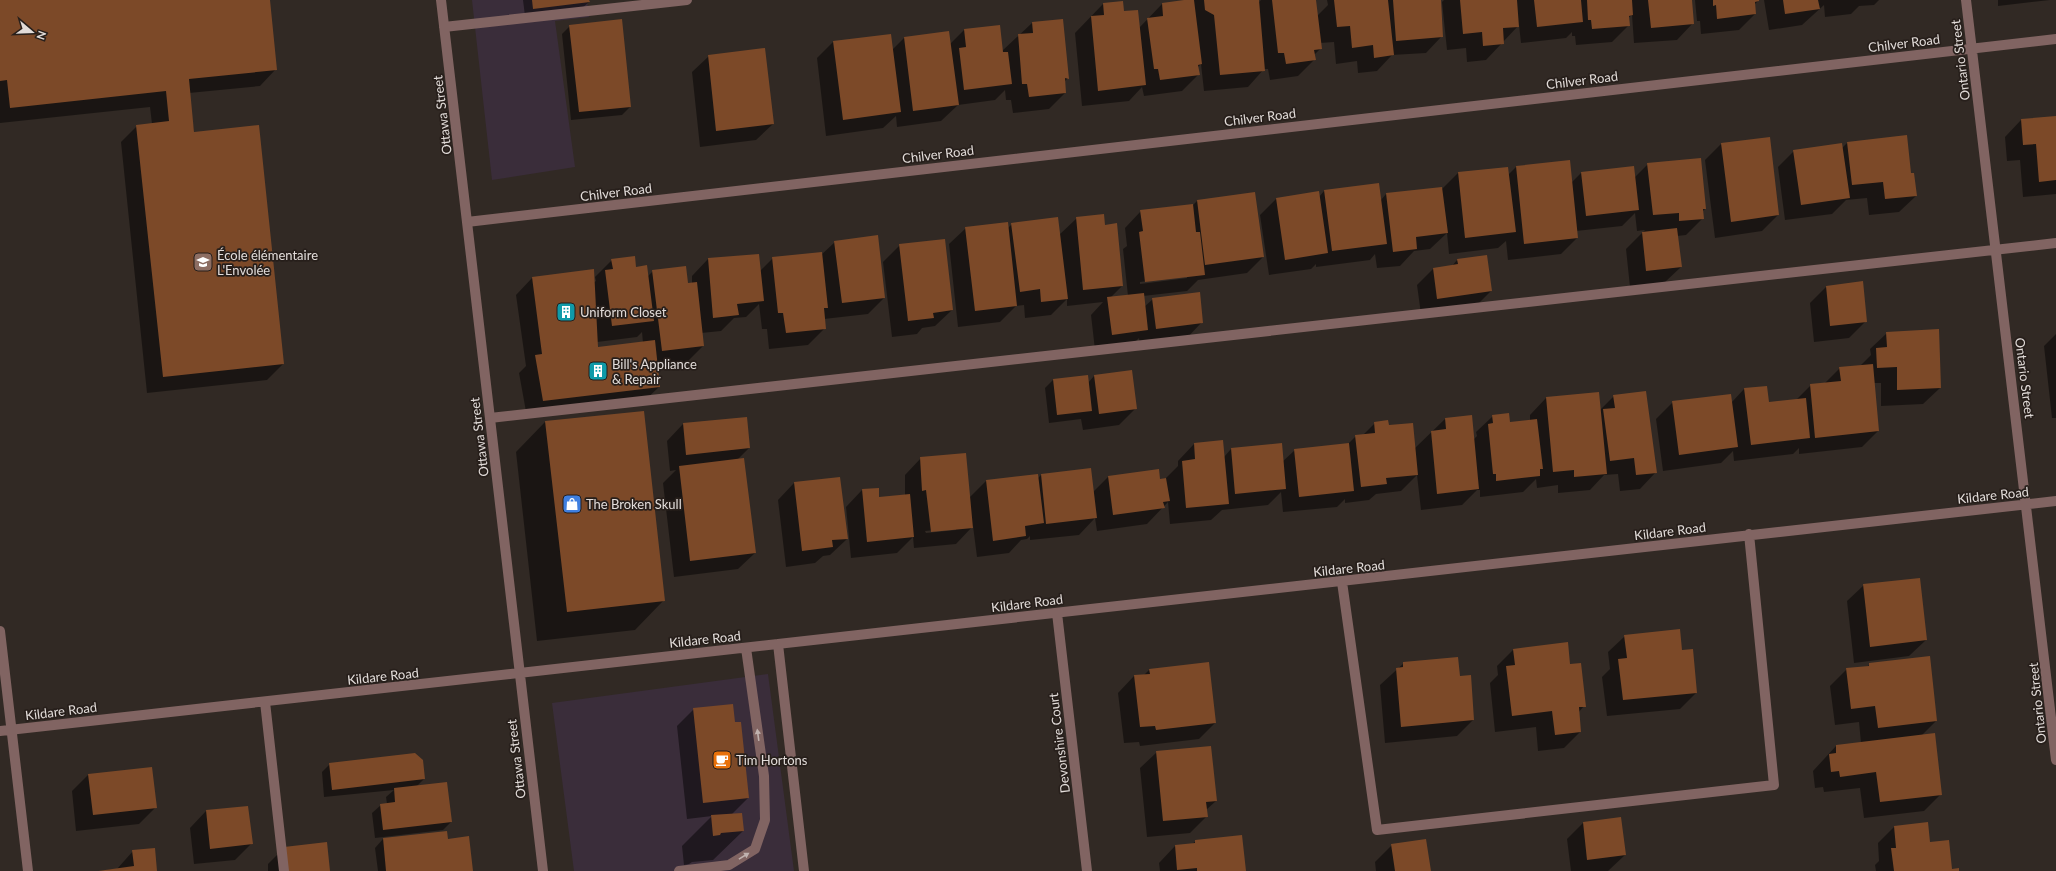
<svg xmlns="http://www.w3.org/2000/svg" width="2056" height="871" font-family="Lato,sans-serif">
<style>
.commercial{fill:#3a2d3a}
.shadow{fill:#0007;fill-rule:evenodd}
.building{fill:#7c4928}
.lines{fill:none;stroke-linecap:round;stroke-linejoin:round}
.minor{stroke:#816462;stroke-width:10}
.oneway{fill:#c0b2af}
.labels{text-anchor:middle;stroke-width:3.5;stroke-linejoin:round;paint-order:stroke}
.street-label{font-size:13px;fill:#e2dcd9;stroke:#271f1b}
.poi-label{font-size:13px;fill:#e2dcd9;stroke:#271f1b;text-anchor:start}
</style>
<rect width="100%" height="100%" fill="#312924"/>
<path class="commercial" d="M472,0H587L589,17L555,21L575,167L492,180Z
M768,674L794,871H574L552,703Z"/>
<path class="shadow" d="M0,0H269L276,69L260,86L189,93L194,133L283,364L267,380L147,393L121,142L137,126L152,124L150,107L0,123Z
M523,0H588L589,2L580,10L525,16Z
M1192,0H1258V3L1261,0H1315L1317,16L1328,5L1327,0H1440L1442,36L1426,53L1392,55L1377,71L1358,73L1357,61L1336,64L1334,42L1320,43L1321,48L1314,55V60L1298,76L1270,80L1268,69H1264L1248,87L1204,91L1201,64L1198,67L1199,74L1182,91L1144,96L1142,87L1129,101L1082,106L1075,33L1103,4L1123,12L1139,28L1162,4Z
M1444,0H1691L1693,23L1677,40L1634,43L1632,15L1628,18L1629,25L1612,42L1576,45L1575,36H1572V32L1566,38L1521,43L1519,25L1486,60L1467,62L1466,48L1447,50L1442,2Z
M1695,0H1758V1L1754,5L1755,14L1739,30L1701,34L1700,21H1697Z
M1764,0H1879L1874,5L1859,6L1851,14L1825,17L1824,5L1802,25L1769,30Z
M1998,0H2050L1998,6Z
M1062,20L1068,78L1064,82L1065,93L1049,109L1013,113L1011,100H1006L1005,90L995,100L958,105L941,121L897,127L896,116L883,128L826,136L817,58L833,42L892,50L904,38L950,44L964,30L1002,51L1032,23Z
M570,26L630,107L622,115L571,120L562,34Z
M709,56L773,124L756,140L700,147L692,72Z
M2056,117V194L2023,197L2020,160L2007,161L2005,137L2021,120Z
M1848,142L1910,175L1916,196L1899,212L1869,215L1867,198L1846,200L1832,214L1785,220L1778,167L1794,151L1842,148Z
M1721,144L1778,215L1762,231L1715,238L1705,160Z
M1569,162L1571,183L1581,173L1634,178L1648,164L1705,209L1702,212L1703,218L1686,235L1677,236L1681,267L1664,283L1630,287L1626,249L1645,230L1637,231L1635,213L1622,226L1576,231L1577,238L1561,254L1508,260L1506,241L1498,248L1449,254L1447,233L1430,249L1414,251L1400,266L1377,268L1375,254L1370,260L1316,267V264L1311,269L1269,275L1260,215L1276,199L1319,197L1324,191L1381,200L1386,194L1441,190L1458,173L1508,175L1516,167Z
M1197,201L1263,257L1247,273L1198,280L1187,291L1143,296L1144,307L1153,299L1202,322L1186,339L1140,345L1139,338L1131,346L1095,350L1091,315L1103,302L1067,306V299L1051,315L1025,318L1024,305L1016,306L1000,322L958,327L949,244L966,228H1008L1012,224L1059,235L1077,218L1104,226L1122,286L1110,298L1128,296L1123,249L1127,246L1125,228L1141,211L1192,206ZM1187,276V278L1140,284V282Z
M835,242L884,298L868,314L824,319L825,328L808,345L769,349L767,329H762L759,304L746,317L734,318L721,331L701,333L703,346L687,362L656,366L659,387L642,403L527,417L519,373L526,366L516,295L532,278L593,283L596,281L595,277L612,260L635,268L648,276L653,271L688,284L692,283V276L708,259L760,271L773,258L821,255ZM642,332L643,343L597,348V342L637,337Z
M900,245L952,310L935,326L922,328L917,334L892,337L883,262Z
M1457,260L1491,291L1475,307L1421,314L1417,285L1433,269L1452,266Z
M1826,287L1866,321L1849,338L1814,342L1810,303Z
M1887,333L1940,388L1923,404L1881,406V383H1874L1878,431L1862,447L1799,454V448L1793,454L1734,461L1733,451L1721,463L1663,471L1656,419L1673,402H1732L1744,389L1768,403L1796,400L1811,385L1824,384L1840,368L1860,366L1871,355L1870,349Z
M2056,334V418H2052L2044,346Z
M1094,376L1136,408L1119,425L1083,430L1081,419L1049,423L1045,388L1053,380L1088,383Z
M1598,393L1600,410L1614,396L1656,472L1640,489L1620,491L1618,474L1604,475L1590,490L1558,493V485L1537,488L1536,479L1523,492L1480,497V490H1477L1462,505L1421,510L1417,475L1401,491L1376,494L1369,500L1345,503V499L1337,507L1283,512L1281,492L1268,505L1222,510L1211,520L1170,524L1168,502L1147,524L1097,531L1095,518L1079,535L1030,540V536L1027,539L1021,540L1009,553L977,557L973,526L956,544L914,548L913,537L897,553L851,558L846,507L862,490L878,498L905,495V475L921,458L969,498L986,481L1038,478L1041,475L1090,469L1093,492L1108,477L1160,480L1166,478L1178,466V461L1194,444L1224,457L1231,449L1282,462L1295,450L1348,444L1356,436L1363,435L1375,423L1388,426L1415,448L1445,419L1474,439L1477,436L1476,432L1493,416L1509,424L1530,421V415L1546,398ZM956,528V530L926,533L925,531Z
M545,422L664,600L635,630L537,641L516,452Z
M683,424L749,448L738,459L755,553L738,569L674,577L663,483L676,470L670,471L667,441Z
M794,483L847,539L830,555L823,556L815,563L786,567L778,500Z
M1864,585L1926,640L1909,656L1854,663L1847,601Z
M1625,636L1681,651L1696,693L1680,709L1607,716L1602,677L1610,669L1608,652Z
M1513,650L1570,665L1584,706L1578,713L1580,732L1564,748L1538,751L1536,727L1495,732L1490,683L1498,675L1497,666Z
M1404,663L1459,677L1473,720L1457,736L1385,743L1380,685Z
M1870,664L1936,721L1921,736L1941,794L1924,811L1864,818L1860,788L1824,792L1823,787L1815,788L1813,771L1836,746L1861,743L1859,722L1835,725L1830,686L1847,669L1867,667Z
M1150,669L1215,723L1199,739L1140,746L1139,742L1124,743L1118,693L1134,676L1144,675Z
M694,709L748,798L731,815L743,831L713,860L692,862L689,864L684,865L682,846L712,816L687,819L677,726Z
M1157,752L1216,801L1206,810L1207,816L1190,833L1147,837L1140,768Z
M330,764L424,779L416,787L451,822L443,830L375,838L372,813L381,805L387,804L386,797L394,790L324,797L322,772Z
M88,775L156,807L139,824L76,831L72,791Z
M206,811L251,844L235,860L194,864L190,828Z
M1583,823L1625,855L1608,871H1571L1567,839Z
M1927,823L1929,843L1951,870L1958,871H1876L1875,865L1879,861L1878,843L1894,827Z
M383,839L447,840L472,871H378L375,848Z
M1196,841L1245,871H1160L1159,863L1175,846L1192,844Z
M1392,845L1430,871H1376L1375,862Z
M284,848L329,871H268V864Z
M133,851L156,871H98L117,869Z"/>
<path class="building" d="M0,0H270L277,70L189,79L194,132L259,125L284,364L163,377L136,125L169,121L166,91L10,108L7,80L0,81Z
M532,0H589L590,2L533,9Z
M1184,0H1194L1202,64L1198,65L1200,75L1160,80L1158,69H1154L1147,18L1163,16L1162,3Z
M1204,0H1259L1265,71L1220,75L1214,15L1205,10Z
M1272,0H1316L1322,49L1314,50L1316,60L1286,64L1284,53H1278Z
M1334,0H1388L1394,55L1374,58L1373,45L1352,48L1350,26L1337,27Z
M1393,0H1441L1443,37L1396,41Z
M1460,0H1517L1519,27L1503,28L1504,44L1483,46L1482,32L1463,34Z
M1534,0H1581L1583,22L1537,27Z
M1587,0H1632L1633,15L1629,16L1630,26L1592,29L1591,20H1588Z
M1648,0H1692L1694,24L1651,28Z
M1713,0H1759V1L1755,2L1756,14L1717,19L1716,5L1713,6Z
M1783,0H1818L1820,9L1785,14Z
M1123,1L1124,11L1138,10L1146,85L1098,91L1091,16L1104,15L1103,3Z
M622,19L631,107L579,112L569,25Z
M1063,19L1069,79L1065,78L1066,93L1029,97L1027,84H1022L1018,34L1033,33L1032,22Z
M1000,25L1003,52H1008L1012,84L964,90L959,48L966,47L964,29Z
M949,31L959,105L913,111L904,37Z
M891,34L901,112L843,120L833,41Z
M765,48L774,124L716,131L708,55Z
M2056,116V180L2039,182L2036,144L2023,145L2021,119Z
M1907,135L1911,173H1914L1917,196L1885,199L1883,182L1852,185L1847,142Z
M1770,137L1779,215L1731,222L1721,143Z
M1842,143L1850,198L1801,205L1793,150Z
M1701,158L1706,209H1703L1704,219L1679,221V213L1653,215L1647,163Z
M1570,160L1578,238L1524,244L1516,166Z
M1634,166L1639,210L1586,216L1581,172Z
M1508,167L1516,232L1465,238L1458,172Z
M1379,183L1387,244L1332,251L1324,190Z
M1442,187L1448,233L1416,237L1417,249L1393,252L1386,193Z
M1319,191L1328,253L1285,260L1276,198Z
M1255,192L1264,257L1205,265L1197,200Z
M1193,204L1196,232H1200L1205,275L1145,282L1139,232L1143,231L1140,210Z
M1104,214L1105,225L1117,223L1123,286L1083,290L1076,217Z
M1058,217L1068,299L1041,302L1040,289L1020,292L1011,223Z
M1008,222L1017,306L975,311L965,227Z
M1677,228L1682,267L1646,271L1642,232Z
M878,235L885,298L842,303L834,241Z
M945,239L953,310L933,313L934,318L908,321L899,244Z
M822,252L828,308H824L826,329L786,333L783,313H778L772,257Z
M759,254L764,301L737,304L739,315L713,318L708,258Z
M1487,255L1492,291L1437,299L1433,268L1458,264L1457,259Z
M635,256L636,267L647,265L654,321L612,326L605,270L613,269L611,259Z
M686,266L688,283L697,282L704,346L662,351L652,270Z
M594,269L598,347L655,340L660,387L543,401L535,355L542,354L532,277Z
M1863,281L1867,322L1830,326L1826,286Z
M1200,292L1203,323L1156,329L1152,298Z
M1144,293L1148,330L1112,335L1107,297Z
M1939,329L1941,388L1897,390V367L1877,368L1876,348L1887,347L1886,332Z
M1873,364L1879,431L1815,438L1810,384L1841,381L1839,367Z
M1132,370L1137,409L1099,414L1094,375Z
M1088,375L1092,411L1057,415L1053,379Z
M1767,386L1769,402L1806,398L1810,438L1751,445L1744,388Z
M1646,391L1657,473L1636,475L1634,458L1610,461L1603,409L1615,408L1613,395Z
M1599,392L1607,474L1574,477V470L1553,472L1546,397Z
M1731,394L1738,447L1679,455L1672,401Z
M644,411L665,601L567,612L545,421Z
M1509,413L1510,422L1537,419L1543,469H1540V476L1496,481V474H1493L1488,424L1493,423L1492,415Z
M1472,415L1479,489L1437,494L1431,431L1446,429L1445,418Z
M747,417L750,448L686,455L683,423Z
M1388,420L1389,425L1413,423L1418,475L1386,478L1387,484L1361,487L1355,435L1375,433L1374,422Z
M1223,440L1229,504L1186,508L1182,461L1195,459L1194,443Z
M1282,443L1286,489L1235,494L1231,448Z
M1349,443L1354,491L1299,497L1294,449Z
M966,453L973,528L931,532L926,490L922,491L920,457Z
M744,458L756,553L690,561L679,466Z
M1091,468L1097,518L1046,524L1041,474Z
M1159,469L1160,479L1166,478L1170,501L1163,502L1165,508L1113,515L1108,476Z
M1038,474L1044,523L1025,526L1026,536L993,541L986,480Z
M840,477L848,539L832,540L833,547L802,551L794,482Z
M879,488V497L910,494L914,537L867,542L862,489Z
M1920,578L1927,640L1870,647L1863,584Z
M1680,629L1682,650L1693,649L1697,693L1623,700L1618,659L1627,658L1624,635Z
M1568,642L1570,664L1581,663L1586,707H1579L1581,732L1555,735L1552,711L1512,716L1506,666L1515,665L1513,649Z
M1930,656L1937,721L1878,728L1875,706L1851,709L1846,668L1869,666V663Z
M1458,657L1460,676L1471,675L1474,720L1401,727L1396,668L1403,667V662Z
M1209,662L1216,723L1156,730L1155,726L1140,727L1134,675L1150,674L1149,669Z
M733,704L735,722H741L749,798L703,803L693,708Z
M1935,733L1942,795L1880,802L1876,772L1840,777L1839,771L1831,772L1829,754L1836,753V745Z
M1211,746L1217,801L1206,802L1208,817L1163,821L1156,751Z
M415,753L423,760L425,779L332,790L329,763Z
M152,767L157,808L93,815L88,774Z
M447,782L452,822L383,830L380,804L395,802L394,788Z
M248,806L253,844L210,849L206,810Z
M742,813L744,831L721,833L720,835L713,836L711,815Z
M1621,817L1626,855L1587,860L1583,822Z
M1928,822L1930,842L1949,840L1952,869L1959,868V871H1894L1891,848H1896L1894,826Z
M447,831L448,839L469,836L473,871H386L383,838Z
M1242,835L1246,871H1197V868L1177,870L1175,845L1195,843V840Z
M1426,839L1431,871H1395L1391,844Z
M327,842L330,871H286L284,847Z
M155,848L157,871H98L134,866L132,850Z"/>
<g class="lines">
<path class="minor" d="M441,0L543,871
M1966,0L2056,760
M444,27L687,0
M467,222L2056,39
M490,418L2056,243
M1342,582L1377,830L1774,785L1749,534
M1057,613L1087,871
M0,631L28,871
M778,644L804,871
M265,702L284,871
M0,731L2056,501
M679,871L729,865L755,849L765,820L764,776L746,648"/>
</g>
<defs><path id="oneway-solid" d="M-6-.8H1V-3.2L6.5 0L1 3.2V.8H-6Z"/></defs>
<g class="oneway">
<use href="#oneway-solid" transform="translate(758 735) rotate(-98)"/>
<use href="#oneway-solid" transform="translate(744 856) rotate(-31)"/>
</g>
<defs>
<g id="school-square" transform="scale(1)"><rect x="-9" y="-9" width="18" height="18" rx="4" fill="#8d6e63" stroke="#271f1b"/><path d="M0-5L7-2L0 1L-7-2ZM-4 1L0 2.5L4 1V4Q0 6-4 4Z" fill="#fff"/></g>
<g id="building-square" transform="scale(1)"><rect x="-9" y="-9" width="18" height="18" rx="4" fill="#0f9aa8" stroke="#271f1b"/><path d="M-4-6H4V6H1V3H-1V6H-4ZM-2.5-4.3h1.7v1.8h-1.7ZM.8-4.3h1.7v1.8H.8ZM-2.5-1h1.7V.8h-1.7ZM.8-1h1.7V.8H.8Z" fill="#fff"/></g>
<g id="shop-square" transform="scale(1)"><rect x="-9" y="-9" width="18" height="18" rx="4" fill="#3f7fe0" stroke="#271f1b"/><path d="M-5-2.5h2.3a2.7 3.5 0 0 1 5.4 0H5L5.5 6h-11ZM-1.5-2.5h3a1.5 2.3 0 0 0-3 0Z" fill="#fff"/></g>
<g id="cafe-square" transform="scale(1)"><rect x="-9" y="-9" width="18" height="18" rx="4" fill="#e8710a" stroke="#271f1b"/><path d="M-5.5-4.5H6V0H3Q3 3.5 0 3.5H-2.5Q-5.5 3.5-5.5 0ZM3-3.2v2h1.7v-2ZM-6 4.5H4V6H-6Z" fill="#fff"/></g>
</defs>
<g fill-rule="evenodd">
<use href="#school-square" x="203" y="262"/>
<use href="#building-square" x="566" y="312"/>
<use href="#building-square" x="598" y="371"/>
<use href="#shop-square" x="572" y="504"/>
<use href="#cafe-square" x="722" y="760"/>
</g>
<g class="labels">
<g class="street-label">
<text transform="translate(1904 43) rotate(-7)" y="5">Chilver Road</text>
<text transform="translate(1960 60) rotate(-97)" y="5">Ontario Street</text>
<text transform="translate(1582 80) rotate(-7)" y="5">Chilver Road</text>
<text transform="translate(442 115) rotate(-97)" y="5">Ottawa Street</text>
<text transform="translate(1260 117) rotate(-7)" y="5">Chilver Road</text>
<text transform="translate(938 154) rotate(-7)" y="5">Chilver Road</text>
<text transform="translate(616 192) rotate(-7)" y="5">Chilver Road</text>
<text transform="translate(2025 378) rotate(83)" y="5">Ontario Street</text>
<text transform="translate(479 437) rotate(-97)" y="5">Ottawa Street</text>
<text transform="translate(1993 495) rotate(-6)" y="5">Kildare Road</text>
<text transform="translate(1670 531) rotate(-7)" y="5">Kildare Road</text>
<text transform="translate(1349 568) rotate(-6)" y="5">Kildare Road</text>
<text transform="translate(1027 603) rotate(-7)" y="5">Kildare Road</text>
<text transform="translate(705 639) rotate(-6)" y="5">Kildare Road</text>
<text transform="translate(383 676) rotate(-6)" y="5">Kildare Road</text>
<text transform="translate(2037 703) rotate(-96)" y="5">Ontario Street</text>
<text transform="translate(61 711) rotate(-7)" y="5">Kildare Road</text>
<text transform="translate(1059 743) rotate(-97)" y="5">Devonshire Court</text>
<text transform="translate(516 759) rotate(-97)" y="5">Ottawa Street</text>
</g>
<g class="poi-label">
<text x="217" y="260">École élémentaire<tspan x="217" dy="15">L'Envolée</tspan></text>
<text x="580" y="317">Uniform Closet</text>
<text x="612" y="369">Bill's Appliance<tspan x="612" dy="15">&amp; Repair</tspan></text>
<text x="586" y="509">The Broken Skull</text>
<text x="736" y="765">Tim Hortons</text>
</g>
</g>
<g transform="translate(32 32) rotate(109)" stroke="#271f1b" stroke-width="3" paint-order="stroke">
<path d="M0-3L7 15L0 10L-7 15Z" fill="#e2dcd9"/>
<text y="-6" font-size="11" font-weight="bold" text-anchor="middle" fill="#e2dcd9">N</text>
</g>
</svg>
